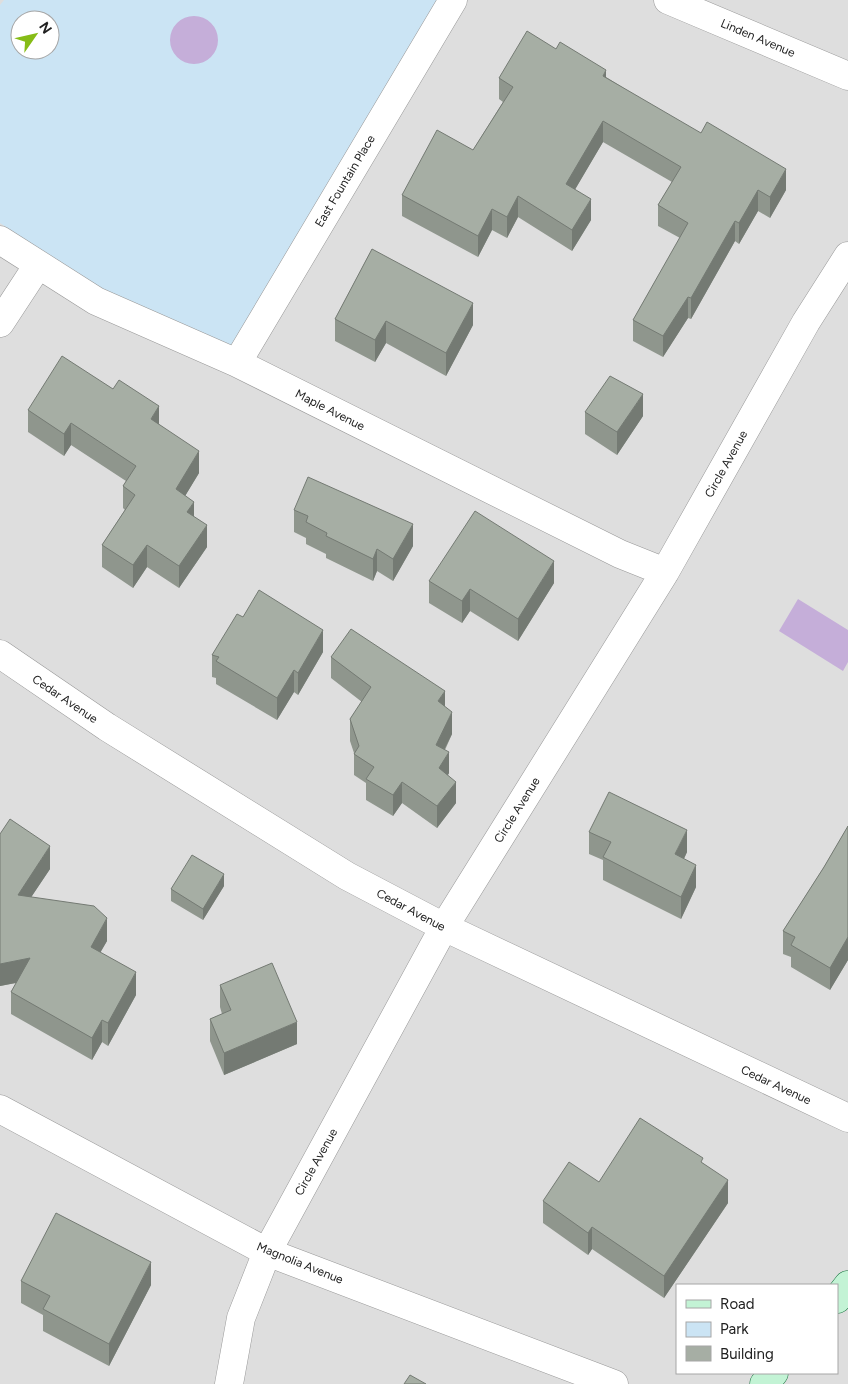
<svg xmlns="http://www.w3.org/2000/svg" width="848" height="1384" font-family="Figtree,sans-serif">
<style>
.residential{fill:#dedede;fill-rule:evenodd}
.park{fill:#cbe4f4;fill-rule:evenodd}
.water{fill:#c5aed9}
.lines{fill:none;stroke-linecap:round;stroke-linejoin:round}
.street-casing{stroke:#989898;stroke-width:29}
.secondary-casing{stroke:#116e39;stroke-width:29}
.street{stroke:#fff;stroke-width:28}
.secondary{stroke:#c3f3d5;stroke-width:28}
.wall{fill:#8f968d}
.shaded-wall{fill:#747a73}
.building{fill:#a6aea4;stroke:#747a73}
.labels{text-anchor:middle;stroke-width:4.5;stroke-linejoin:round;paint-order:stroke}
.street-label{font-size:12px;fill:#212121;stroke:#fff}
</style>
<rect width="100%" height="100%" fill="#e8f0e8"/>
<path class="residential" d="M0,0H848V1384H0ZM20,20H50V50H20ZM677,1285H837V1373H677Z"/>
<path class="park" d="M4,0H439L232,349L88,282L0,223V5ZM20,20H50V50H20Z"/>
<path class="water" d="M170 40a24 24 0 1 1 48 0a24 24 0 1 1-48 0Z
M798,599L848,630V662L843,671L779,631Z"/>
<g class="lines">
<g class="street-casing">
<path id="street" d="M668,0L848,76
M0,240L96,301L237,363L620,554L665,572
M0,323L38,265
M237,363L453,0
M0,654L107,727L347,876L444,927L848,1118
M0,1109L267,1252L614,1384
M229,1384L241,1318L267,1252L444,927L665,572L806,322L848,256"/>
</g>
<g class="secondary-casing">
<path id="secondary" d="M837,1299L848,1285
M764,1384L774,1373"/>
</g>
<use href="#street" class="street"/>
<use href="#secondary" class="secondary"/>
</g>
<path class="wall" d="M556,49L606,77L786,190L770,218L758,211L739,244L735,241L691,319L688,318L663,357L633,341V320L680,238L658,226V205L672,182L603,142L575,189L591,220L572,251L518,217L507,238L492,230L478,257L402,216V195L473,150L503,102L499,99V78Z
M372,249L473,325L446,376L386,343L375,362L335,341V319Z
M28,410L159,424L199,473L185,496L207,547L179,588L147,567L133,588L102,567V545L125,510L123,508V486L126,481L71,445L64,456L28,432Z
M585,412L643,416L617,455L585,434Z
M294,510L413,546L393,581L377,571L373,581L326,558V554L306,544V538L294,532Z
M429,581L554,583L518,641L470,611L462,623L429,603Z
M243,617L323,652L298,695L294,692L277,720L216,684V678L212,677V655Z
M331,657L445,707L452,734L445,750L449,773L448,775L456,803L437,828L402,803L393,816L366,800V783L354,775V753L350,741V719L362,702L331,678Z
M848,826V960L830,990L791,967V957L783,954V931L824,867Z
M589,832L687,852L684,859L696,887L681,919L603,880V860L589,854Z
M0,834L50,869L31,897L107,941L100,952L136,995L108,1046L102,1042L92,1060L11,1014V992L16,983L0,986Z
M224,886L203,920L171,901V889Z
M220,985L297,1044L224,1075L210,1041V1019L222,1014L220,1007Z
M703,1163L728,1203L664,1298L592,1249L588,1255L543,1223V1201L599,1182Z
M21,1281L151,1285L109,1366L43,1331V1315L21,1303Z"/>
<path class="shaded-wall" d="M606,70V91L603,76Z
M603,121V142L566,205V184Z
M786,169V190L770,218V197Z
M758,190V211L739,244V223Z
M518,196V217L507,238V217Z
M591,199V220L572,251V230Z
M492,209V230L478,257V236Z
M735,221V241L691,319V298Z
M688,297V318L663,357V336Z
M473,303V325L446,376V353Z
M386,321V343L375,362V340Z
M643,394V416L617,455V432Z
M159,406V428L151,419Z
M71,423V445L64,456V434Z
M199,451V473L176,511V489Z
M194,502V524L187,512Z
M413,524V546L393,581V559Z
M207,525V547L179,588V566Z
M147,545V567L133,588V565Z
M377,549V571L373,581V559Z
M554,561V583L518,641V619Z
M470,589V611L462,623V601Z
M323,630V652L298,695V673Z
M294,670V692L277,720V698Z
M445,691V712L438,701Z
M452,712V734L436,766V745Z
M449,752V773L439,789V768Z
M402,782V803L393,816V795Z
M456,782V803L437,828V806Z
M687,830V852L675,877V854Z
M50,846V869L18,917V895Z
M696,865V887L681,919V897Z
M224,874V886L203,920V909Z
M107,918V941L91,969V947Z
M848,937V960L830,990V968Z
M30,958V980L0,986V964Z
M136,972V995L108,1046V1023Z
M102,1020V1042L92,1060V1038Z
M297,1022V1044L224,1075V1053Z
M728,1180V1203L664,1298V1276Z
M592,1227V1249L588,1255V1233Z
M151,1262V1285L109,1366V1344Z"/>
<path class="building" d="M527,31L556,49L560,42L606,70L603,76L701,133L707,122L786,169L770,197L758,190L739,223L735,221L691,298L688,297L663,336L633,320L688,223L658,205L681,167L603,121L566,184L591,199L572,230L518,196L507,217L492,209L478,236L402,195L437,130L473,150L513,87L499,78Z
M372,249L473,303L446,353L386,321L375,340L335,319Z
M62,356L113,389L119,380L159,406L151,419L199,451L176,489L194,502L187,512L207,525L179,566L147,545L133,565L102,545L135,495L123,486L136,466L71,423L64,434L28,410Z
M610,376L643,394L617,432L585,412Z
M308,477L413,524L393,559L377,549L373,559L326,536L327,533L306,522L308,516L294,510Z
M475,511L554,561L518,619L470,589L462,601L429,581Z
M259,590L323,630L298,673L294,670L277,698L216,661L219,657L212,655L237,614L243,617Z
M351,629L445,691L438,701L452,712L436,745L449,752L439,768L456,782L437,806L402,782L393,795L366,779L374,767L354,754L359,746L350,719L371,687L331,657Z
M609,792L687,830L675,854L696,865L681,897L603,857L611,842L589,832Z
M10,819L50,846L18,895L94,906L107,918L91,947L136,972L108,1023L102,1020L92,1038L11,992L30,958L0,964V834Z
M848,826V937L830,968L791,945L795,937L783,931L824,867Z
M192,855L224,874L203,909L171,889Z
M272,963L297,1022L224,1053L210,1019L231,1010L220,985Z
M640,1118L703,1158L701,1162L728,1180L664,1276L592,1227L588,1233L543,1201L569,1162L599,1182Z
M56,1213L151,1262L109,1344L43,1309L50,1296L21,1281Z
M410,1375L426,1384H404Z"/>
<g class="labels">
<g class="street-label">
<text transform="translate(758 38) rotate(23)" y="4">Linden Avenue</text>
<text transform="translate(345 181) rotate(-59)" y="4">East Fountain Place</text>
<text transform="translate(330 410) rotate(27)" y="4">Maple Avenue</text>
<text transform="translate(726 464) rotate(-61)" y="4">Circle Avenue</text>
<text transform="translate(65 699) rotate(34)" y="4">Cedar Avenue</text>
<text transform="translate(517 810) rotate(-58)" y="4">Circle Avenue</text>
<text transform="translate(411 910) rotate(28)" y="4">Cedar Avenue</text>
<text transform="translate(776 1085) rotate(25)" y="4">Cedar Avenue</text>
<text transform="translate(316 1162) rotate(-61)" y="4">Circle Avenue</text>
<text transform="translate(300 1263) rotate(22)" y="4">Magnolia Avenue</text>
</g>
</g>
<rect x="676" y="1284" width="162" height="90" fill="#ffffff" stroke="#a6a6a6"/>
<rect x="686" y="1300" width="25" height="8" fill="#c3f3d5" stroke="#a6a6a6"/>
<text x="720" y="1309" font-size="15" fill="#212121">Road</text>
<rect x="686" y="1322" width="25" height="15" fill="#cbe4f4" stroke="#a6a6a6"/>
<text x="720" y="1334" font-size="15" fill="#212121">Park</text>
<rect x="686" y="1346" width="25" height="15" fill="#a6aea4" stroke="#a6a6a6"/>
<text x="720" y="1359" font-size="15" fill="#212121">Building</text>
<g transform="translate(35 35) rotate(56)"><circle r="24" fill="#ffffff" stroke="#a6a6a6"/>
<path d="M0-4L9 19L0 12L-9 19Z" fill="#86bc16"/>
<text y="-8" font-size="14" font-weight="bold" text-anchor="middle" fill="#212121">N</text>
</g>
</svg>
